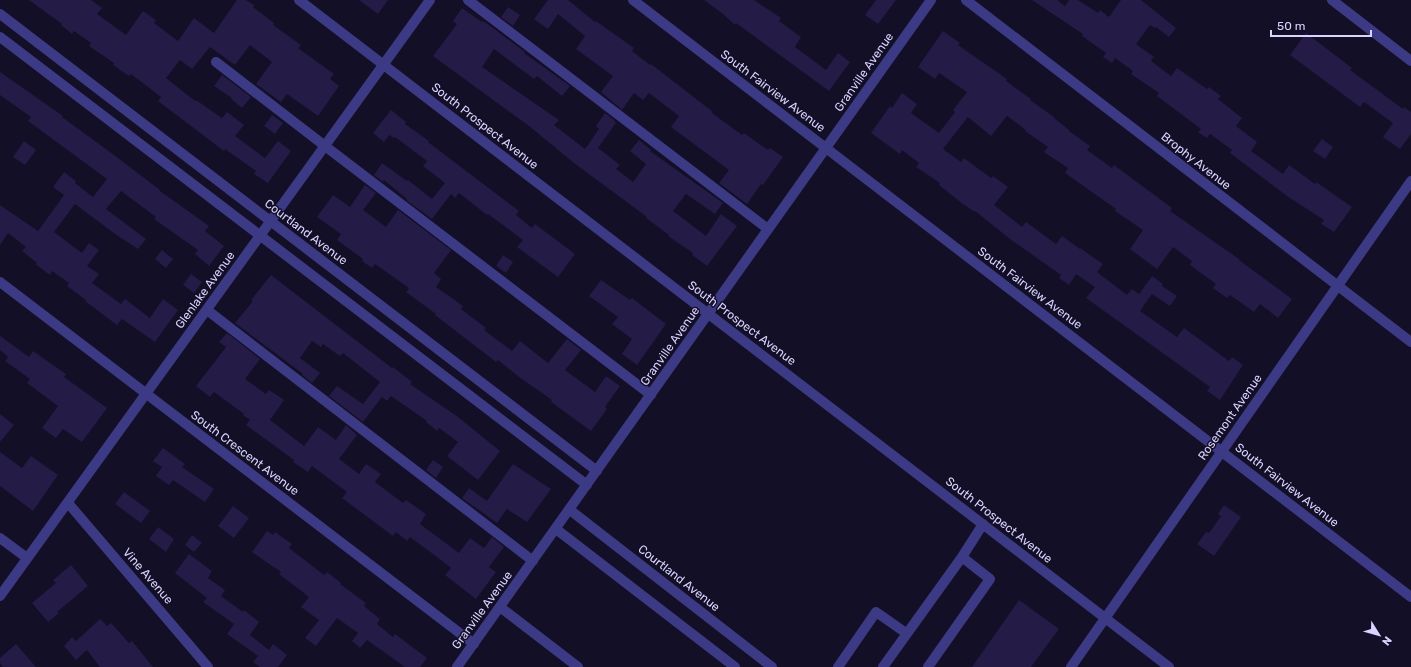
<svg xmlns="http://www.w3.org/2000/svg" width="1411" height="667" font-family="Rubik,sans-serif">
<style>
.building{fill:#241b47}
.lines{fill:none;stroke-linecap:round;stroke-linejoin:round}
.minor{stroke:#3d3a85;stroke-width:10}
.labels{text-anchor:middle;stroke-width:3;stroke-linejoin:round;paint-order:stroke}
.street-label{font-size:12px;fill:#d9d4ff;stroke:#130f26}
</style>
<rect width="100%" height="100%" fill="#130f26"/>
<path class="building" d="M29,0H91L102,8L97,14L126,35L143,11L156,20L154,23L178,41L194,18L214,33L237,0H246L254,5L253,7L274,23L273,25L301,45L298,48L334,74L330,79L339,86L318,116L287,94L281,102L256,84L272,62L250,45L235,65L210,47L192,69L180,60L166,78L195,101L196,100L222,118L227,112L244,125L235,136L265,158L278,141L291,151L268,183L254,174L256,171L225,149L224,151L158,101L161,97L131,74L129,76L113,65L114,63L89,46L91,43L74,31L72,34L61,25L62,24Z
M359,0H388L378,14Z
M548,0H568L595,22L596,21L634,48L632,51L650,65L651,64L713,112L712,113L742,135L744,133L768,150L770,148L783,157L763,185L761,184L747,204L719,183L729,170L671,127L679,116L649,93L643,100L634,93L622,110L601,92L613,76L576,49L585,36L558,14L548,29L534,19Z
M704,0H754L781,18L779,21L801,37L795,47L826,70L838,53L850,62L829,91L736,23L735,25L723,14Z
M876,0H896L878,24L865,15Z
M1032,0H1057L1065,6L1069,0H1078L1098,13L1100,10L1109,17L1121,0H1141L1176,28L1169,37L1156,27L1155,28L1150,25L1136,44L1154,57L1151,61L1171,76L1177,68L1207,89L1209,87L1221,96L1218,99L1242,118L1236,126L1257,142L1251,151L1283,174L1289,165L1315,184L1316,182L1352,207L1334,232L1321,224L1324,220L1287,196L1230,153L1232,150L1210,134L1207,138L1198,132L1201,129L1157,96L1159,93L1131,74L1133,71L1115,58L1112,63L1103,57L1106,53L1082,36L1083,34Z
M508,7L520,15L513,26L501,17Z
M462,8L482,22L483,21L493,28L525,52L524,53L570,86L562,96L537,76L534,79L494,49L482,67L559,120L554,125L585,149L599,129L596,126L605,113L614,120V121L616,123L598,148L620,165L616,169L633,182L646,164L630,151L639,140L651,150L650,151L723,203L715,214L686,194L673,211L706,236L721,214L737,226L707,266L692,255L693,253L668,236L669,235L646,218L647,217L574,163L529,126L433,56L457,24L453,21Z
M943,31L960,43L958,45L1007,79L1006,81L1031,99L1030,100L1054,117V118L1069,130V131L1090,146L1087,150L1112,168L1114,165L1172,208L1170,211L1239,259V260L1292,299L1278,318L1260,304L1254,312L1230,295L1227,298L1213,288L1216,284L1190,265L1192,261L1173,247L1157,269L1130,249L1143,230L1115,211L1116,209L1065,173L1068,168L1044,152L1048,147L1025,131L1026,130L1007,116L991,136L968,117L943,149L961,162L964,158L991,178L993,176L1008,187L994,205L1022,227L1026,222L1056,244L1062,236L1080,249V248L1103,264L1097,272L1127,295L1132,289L1139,294L1152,276L1163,284L1162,286L1177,296L1170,306L1152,294L1140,311L1177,337L1184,328L1229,361L1232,357L1243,365L1220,400L1207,391L1210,387L1086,298L1095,287L1076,274L1069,285L1059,278L1061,275L1010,239L975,211V212L963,204L939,185L940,183L916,167L919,163L902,150L900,154L871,133L890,106L892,108L902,93L917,104L911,113L939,133L955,112L953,110L967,92L939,73L935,79L918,67Z
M1306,33L1352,68L1350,70L1403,109L1404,107L1411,112V134L1400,149L1383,137L1393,123L1364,102L1360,107L1290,55Z
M0,72L63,116L62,117L114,155L160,190V191L209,226L205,231L224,246L209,266L195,254L198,250L154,219L156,217L121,191L106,209L146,239L138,249L115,234L75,204L54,232L82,253L89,243L99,250L87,266L99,274L92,283L121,304L125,299L150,318L163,299L178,310L155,342L122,319L117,325L85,301L86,300L67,286L69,283L52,271L50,275L35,264L37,263L22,251L26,247L8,233L0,245V205L38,231L64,195L53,187L64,172L76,181L75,183L93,197L107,179L28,121L31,117L0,95Z
M222,75L251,97L242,108L231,99L232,98L214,86Z
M391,110L406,122L405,124L429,141L428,142L519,211L516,215L532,228L535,224L575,254L558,277L517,247L523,240L488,214L487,215L459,193L455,198L451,194L432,219L406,200L407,199L384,180L383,182L374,175L382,163L407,181L408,180L432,199L445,183L423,166L427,161L395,137L394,138L389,135L384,142L373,133Z
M272,115L283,123L275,134L264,126Z
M1322,139L1333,147L1325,159L1313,151Z
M24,141L36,150L25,165L13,157Z
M365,185L376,193L363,210L386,227L398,210L451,250L434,273L441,279L436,287L463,306L461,309L486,328L484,330L512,351L520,341L548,363L567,339L581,350L565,370L595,392L606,376L620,386L605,407L607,409L591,431L551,402L552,400L519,377L498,360L496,362L435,315L436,314L406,292L409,288L375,264L372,268L362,261L363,259L337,240L341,234L317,217L333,195L350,207Z
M162,250L173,259L166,268L155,259Z
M503,255L513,262L506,273L496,266Z
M191,274L202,282L194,293L183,285Z
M271,275L392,368L393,367L412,382L410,384L458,417L500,451L478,480L447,456L458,442L439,428L437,431L426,422L427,421L391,396L387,401L382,397L363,422L329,396L337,386L363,404L380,382L343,353L340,356L323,344L321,347L312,341L300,358L320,373L312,383L302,375L303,374L235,323L253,301L251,300Z
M601,280L630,300L632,298L666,324L637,365L622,354L632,339L612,324L618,317L589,296Z
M227,333L260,359L245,379L266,394L269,390L284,400L270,420L304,446L318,427L336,440L346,425L357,435L339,459L359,474L366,464L381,474L375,482L403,503L406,500L426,514L420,524L459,553L470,538L484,548L492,537L504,547L489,567L496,572L476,599L445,575L451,568L441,560L410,537L407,541L396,532L393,536L342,498L347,492L312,466L308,472L293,462L294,460L246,425L250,420L243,415L244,414L214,392L210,397L196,386L226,347L219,342Z
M0,336L29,357L33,351L66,374L64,377L107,408L82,442L63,429L56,438L42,428L58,406L27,383L30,379L5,361L8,357L0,350Z
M0,414L14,425L0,442Z
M163,448L185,464L182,467L214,489L205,502L173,480L169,485L156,476L162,467L153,461Z
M0,452L22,468L31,456L58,475L33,511L0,486Z
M433,460L443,467L436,478L426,470Z
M513,464L551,489L527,522L507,509L497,523L462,498L469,488L487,501Z
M124,492L150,511L141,523L115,504Z
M1224,505L1241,517L1214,556L1197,544L1206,532L1209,533L1221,516L1218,514Z
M233,506L249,518L234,538L218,526Z
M158,527L174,539L166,552L149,539Z
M267,531L273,535L275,532L292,544L289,548L324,575L327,572L341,583L340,584L366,603L364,606L380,619L377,624L393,637L395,634L427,658L420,667H405L367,640L360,648L352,641L358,633L337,618L316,646L305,638L319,620L301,607L309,597L279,574L281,572L252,552Z
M192,535L202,543L194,552L185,545Z
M189,554L212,571L208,578L225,590L221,596L243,612L244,610L259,622L250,635L269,650L273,644L287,655L278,667H260L253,662L258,656L227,634L234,624L203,602L207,598L175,573Z
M71,565L88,586L57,612L59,613L48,622L32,603L56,583L53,580Z
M1019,600L1059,629L1031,667H972Z
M100,619L107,626L111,623L129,643L132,641L153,667H100L87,650L76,660L64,646L72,637L76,641Z
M16,644L36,667H3L0,663V658Z"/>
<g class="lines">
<path class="minor" d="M299,0L1169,667
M468,0L768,229
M633,0L1411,597
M966,0L1411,342
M1332,0L1411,61
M0,14L597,471
M0,37L587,485
M216,62L325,146L651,395
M0,282L474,644
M207,310L533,561
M68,503L208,667
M570,510L772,667
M556,529L735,667
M0,538L27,558
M0,596L430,0
M500,607L578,667
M457,667L931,0
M838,667L876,612L906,633
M883,667L962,557L983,524
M928,667L990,579L962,557
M1071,667L1411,181"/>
</g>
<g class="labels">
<g class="street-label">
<text transform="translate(864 72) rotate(-55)" y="4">Granville Avenue</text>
<text transform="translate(773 91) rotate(37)" y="4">South Fairview Avenue</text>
<text transform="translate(485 126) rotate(38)" y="4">South Prospect Avenue</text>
<text transform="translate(1196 161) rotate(38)" y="4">Brophy Avenue</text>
<text transform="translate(306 232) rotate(37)" y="4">Courtland Avenue</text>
<text transform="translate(1030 288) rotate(37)" y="4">South Fairview Avenue</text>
<text transform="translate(205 290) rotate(-54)" y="4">Glenlake Avenue</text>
<text transform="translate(742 323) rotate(37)" y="4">South Prospect Avenue</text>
<text transform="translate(670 346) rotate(-55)" y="4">Granville Avenue</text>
<text transform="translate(1230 417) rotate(-55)" y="4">Rosemont Avenue</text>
<text transform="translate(245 453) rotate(37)" y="4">South Crescent Avenue</text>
<text transform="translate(1287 485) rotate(38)" y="4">South Fairview Avenue</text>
<text transform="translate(999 520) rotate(38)" y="4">South Prospect Avenue</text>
<text transform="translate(148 576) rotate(49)" y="4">Vine Avenue</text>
<text transform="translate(679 578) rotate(38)" y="4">Courtland Avenue</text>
<text transform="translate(482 610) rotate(-54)" y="4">Granville Avenue</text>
</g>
</g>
<g transform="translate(1379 635) rotate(127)" stroke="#130f26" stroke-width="3" paint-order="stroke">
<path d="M0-3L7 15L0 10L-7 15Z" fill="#d9d4ff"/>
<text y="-6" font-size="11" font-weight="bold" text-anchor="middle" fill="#d9d4ff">N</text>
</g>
<path d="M1271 30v6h100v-6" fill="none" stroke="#d9d4ff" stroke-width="2"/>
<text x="1277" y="30" font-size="12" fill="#d9d4ff" stroke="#130f26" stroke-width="3" paint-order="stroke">50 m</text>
</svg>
